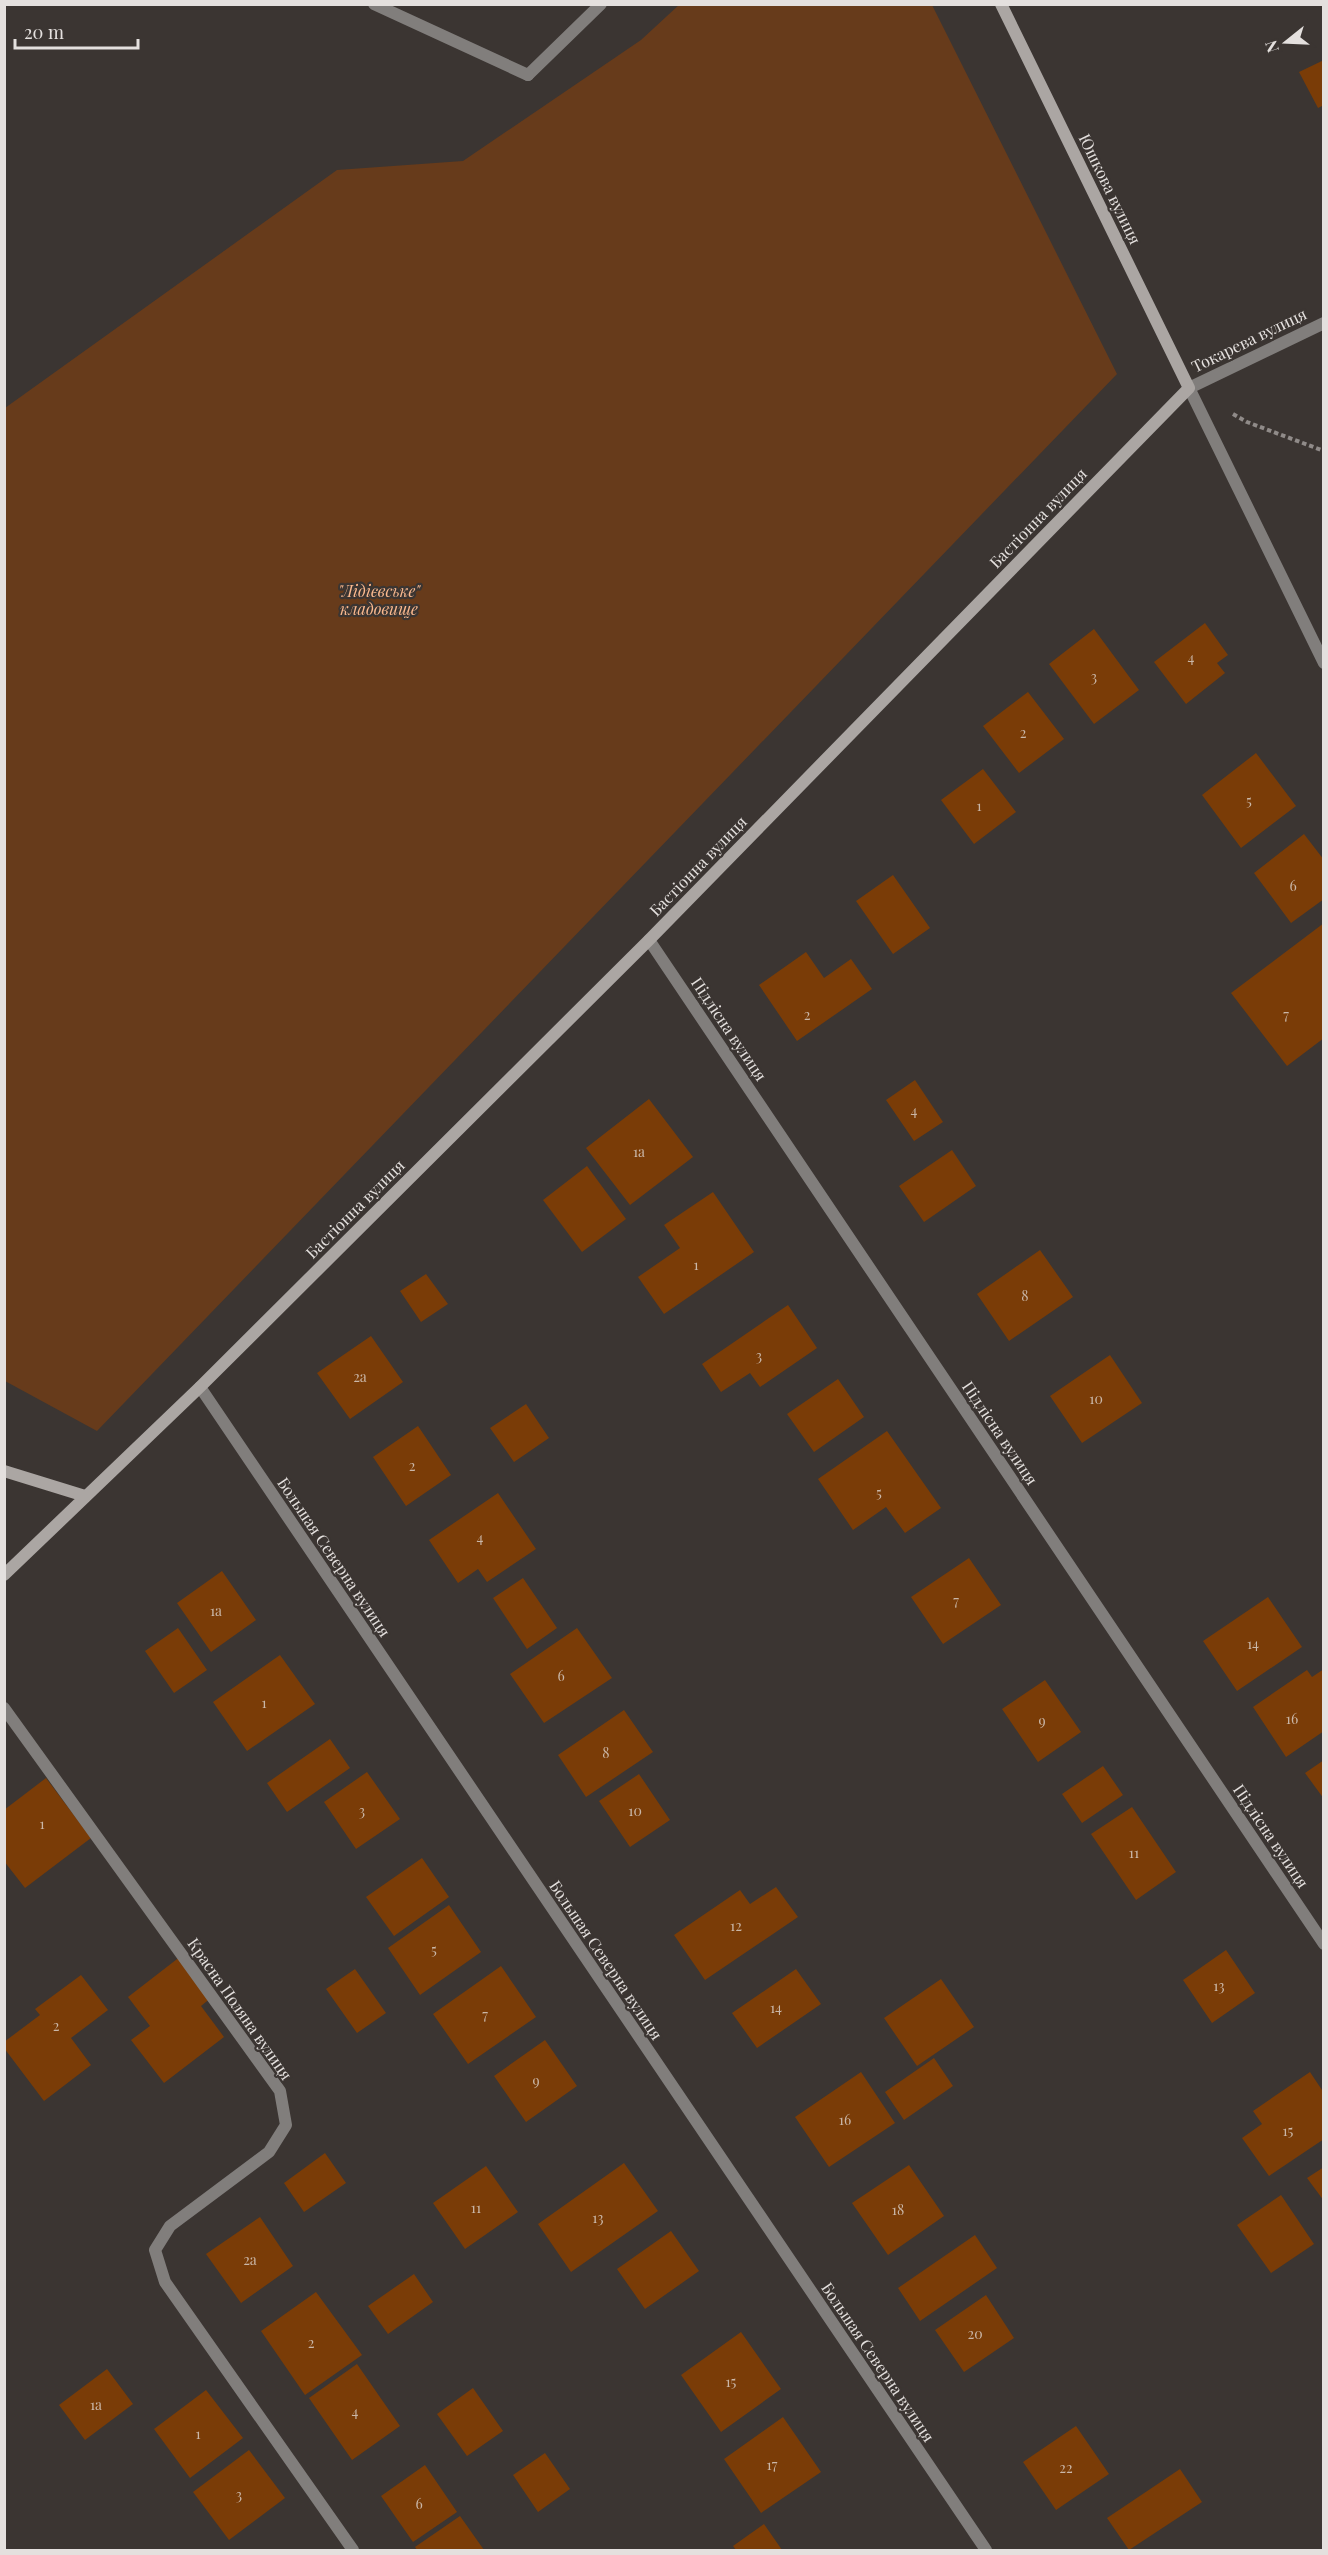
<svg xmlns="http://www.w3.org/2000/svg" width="1328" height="2555" font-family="'Playfair Display',serif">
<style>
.green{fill:#673b1b}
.building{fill:#7a3c07}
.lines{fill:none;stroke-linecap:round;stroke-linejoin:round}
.path{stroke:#908b89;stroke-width:4;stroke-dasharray:4.5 3;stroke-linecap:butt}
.lane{stroke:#817e7c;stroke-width:12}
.street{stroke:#817e7c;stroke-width:12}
.secondary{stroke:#aba6a3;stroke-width:12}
.labels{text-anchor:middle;stroke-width:4.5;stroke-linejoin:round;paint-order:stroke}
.number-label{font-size:14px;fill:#cab7a8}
.street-label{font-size:16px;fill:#e4e0de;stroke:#3b3532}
.park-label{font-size:16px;font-style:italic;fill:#fcba8f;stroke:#3b3532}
</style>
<rect width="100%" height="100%" fill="#3b3532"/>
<path class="green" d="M680,4L932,5L1117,374L97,1431L5,1381V408L337,170L463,161L641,40Z"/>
<path class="building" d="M1324,60V105L1318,108L1299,72Z
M1205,623L1228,655L1217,663L1225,673L1186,704L1154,662Z
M1094,629L1139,690L1094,724L1049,664Z
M1028,692L1064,739L1019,773L983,726Z
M1256,753L1296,806L1241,848L1202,795Z
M983,769L1016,812L974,844L941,800Z
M1304,834L1324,860V899L1291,923L1254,873Z
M893,875L930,928L893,954L856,901Z
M1324,923V1038L1287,1066L1231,993Z
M806,952L824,978L851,959L872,989L797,1041L759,985Z
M915,1080L943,1122L914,1141L886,1100Z
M649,1099L693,1157L630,1205L586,1148Z
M952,1150L976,1186L924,1222L899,1186Z
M587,1166L626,1219L582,1252L543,1200Z
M713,1192L754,1252L664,1314L638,1277L680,1248L664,1225Z
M1040,1250L1073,1297L1009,1341L977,1294Z
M426,1274L448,1304L421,1322L400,1291Z
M788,1305L817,1348L760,1387L750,1373L721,1392L702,1364Z
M371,1336L403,1382L350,1419L317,1373Z
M1110,1355L1142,1403L1082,1443L1050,1396Z
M838,1379L864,1417L814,1452L787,1414Z
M526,1404L549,1438L514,1462L490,1428Z
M418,1426L451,1475L406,1506L373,1457Z
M887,1431L941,1508L905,1533L886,1507L853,1530L818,1479Z
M498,1493L536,1549L487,1582L478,1569L458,1583L429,1540Z
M969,1558L1001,1605L943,1644L911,1597Z
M222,1571L256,1620L211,1652L177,1603Z
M523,1578L557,1628L527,1649L493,1598Z
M1268,1597L1302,1647L1237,1691L1203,1641Z
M178,1628L207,1670L174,1693L145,1651Z
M577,1628L612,1678L544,1723L510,1674Z
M280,1655L315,1704L247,1751L213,1702Z
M1324,1669V1731L1286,1757L1253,1707L1307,1670L1312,1677Z
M1045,1680L1081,1732L1038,1762L1002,1709Z
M624,1710L653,1752L586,1797L558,1755Z
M330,1739L350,1768L287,1812L267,1783Z
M1324,1760V1799L1305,1773Z
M1103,1766L1123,1795L1082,1823L1062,1794Z
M367,1772L400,1819L356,1849L324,1802Z
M639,1774L670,1820L630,1847L599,1801Z
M46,1778L91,1838L25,1888L4,1861V1810Z
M1132,1807L1176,1872L1136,1900L1091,1834Z
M422,1858L449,1897L394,1936L366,1897Z
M776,1887L798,1917L705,1980L674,1935L740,1890L750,1904Z
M449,1905L481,1952L420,1995L388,1948Z
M1226,1950L1255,1993L1212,2023L1183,1980Z
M181,1956L212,1997L201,2006L224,2037L164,2083L131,2040L150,2026L128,1997Z
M501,1966L536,2017L468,2064L433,2014Z
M355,1969L386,2013L357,2033L326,1989Z
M796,1969L821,2004L757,2048L732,2013Z
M81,1975L108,2010L71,2038L91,2065L44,2101L4,2048V2042L40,2015L35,2009Z
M941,1979L974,2027L917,2066L884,2018Z
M545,2040L577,2086L526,2122L494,2076Z
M934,2058L953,2086L904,2120L885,2092Z
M861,2072L895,2123L829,2167L795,2117Z
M1310,2072L1324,2093V2139L1269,2176L1242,2138L1262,2124L1253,2111Z
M325,2153L346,2183L304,2212L284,2183Z
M624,2163L658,2211L571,2272L538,2224Z
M909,2165L944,2216L888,2255L852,2203Z
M486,2166L518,2212L465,2249L433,2203Z
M1324,2167V2201L1307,2178Z
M1281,2195L1314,2244L1271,2273L1237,2225Z
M260,2217L293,2266L241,2303L206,2254Z
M671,2231L699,2271L645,2309L617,2269Z
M975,2235L997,2268L920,2321L898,2288Z
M414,2274L433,2302L388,2334L368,2306Z
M316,2292L362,2355L305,2395L261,2331Z
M986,2295L1014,2338L964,2372L935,2330Z
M741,2332L781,2389L721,2432L681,2375Z
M357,2364L400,2426L352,2460L309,2398Z
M107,2369L133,2404L85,2440L59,2405Z
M473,2388L503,2431L467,2456L437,2414Z
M206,2390L243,2438L190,2478L154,2429Z
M783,2417L821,2472L761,2513L724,2459Z
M1076,2426L1109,2474L1056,2510L1023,2462Z
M249,2450L285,2498L229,2540L193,2492Z
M545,2453L570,2489L538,2512L513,2475Z
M425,2465L457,2512L413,2542L381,2496Z
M1180,2469L1202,2502L1129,2550L1107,2518Z
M460,2516L484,2550H417L415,2547Z
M764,2524L782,2550H736L733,2546Z"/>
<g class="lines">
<path class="path" d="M1233,414L1247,422L1324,451"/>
<path class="lane" d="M528,75L601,4"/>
<path class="street" d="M374,4L528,75
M1324,323L1189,388L1324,663
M649,940L1324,1944
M200,1387L986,2550
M4,1708L280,2091L286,2125L269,2152L170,2226L155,2250L165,2282L353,2550"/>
<path class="secondary" d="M4,1471L85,1496
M4,1575L200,1387L649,940L1189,388L1001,4"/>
</g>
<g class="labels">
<g class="number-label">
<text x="1191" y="663">4</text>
<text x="1094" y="682">3</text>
<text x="1023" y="738">2</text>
<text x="1249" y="806">5</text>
<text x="979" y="811">1</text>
<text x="1293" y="891">6</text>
<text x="807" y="1020">2</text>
<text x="1286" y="1020">7</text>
<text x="914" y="1116">4</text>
<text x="639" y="1157">1а</text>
<text x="696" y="1270">1</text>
<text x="1025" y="1301">8</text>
<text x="759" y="1361">3</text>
<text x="360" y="1382">2а</text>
<text x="1096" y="1404">10</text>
<text x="412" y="1471">2</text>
<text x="879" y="1498">5</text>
<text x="480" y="1543">4</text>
<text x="956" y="1606">7</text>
<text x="216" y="1616">1а</text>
<text x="1253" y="1649">14</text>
<text x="561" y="1681">6</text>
<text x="264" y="1708">1</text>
<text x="1292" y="1724">16</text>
<text x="1042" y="1726">9</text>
<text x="606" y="1758">8</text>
<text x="362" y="1816">3</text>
<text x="635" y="1816">10</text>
<text x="42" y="1829">1</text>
<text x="1134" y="1858">11</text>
<text x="736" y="1931">12</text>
<text x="434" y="1955">5</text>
<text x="1219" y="1991">13</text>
<text x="776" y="2013">14</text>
<text x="485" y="2020">7</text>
<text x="56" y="2031">2</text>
<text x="536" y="2086">9</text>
<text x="845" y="2125">16</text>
<text x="1288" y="2136">15</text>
<text x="476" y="2213">11</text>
<text x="898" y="2215">18</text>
<text x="598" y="2223">13</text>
<text x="250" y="2265">2а</text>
<text x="975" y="2339">20</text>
<text x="311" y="2348">2</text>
<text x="731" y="2387">15</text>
<text x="96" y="2410">1а</text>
<text x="355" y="2417">4</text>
<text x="198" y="2439">1</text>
<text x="772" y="2470">17</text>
<text x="1066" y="2473">22</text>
<text x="239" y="2500">3</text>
<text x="419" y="2509">6</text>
</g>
<g class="street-label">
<text transform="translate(1110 189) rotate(64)" y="6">Юшкова вулиця</text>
<text transform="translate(1249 340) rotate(-26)" y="6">Токарева вулиця</text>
<text transform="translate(1038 518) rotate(-46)" y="6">Бастіонна вулиця</text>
<text transform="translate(698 866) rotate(-46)" y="6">Бастіонна вулиця</text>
<text transform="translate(729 1029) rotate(56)" y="6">Підлісна вулиця</text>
<text transform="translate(355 1209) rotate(-45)" y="6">Бастіонна вулиця</text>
<text transform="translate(1000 1433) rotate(56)" y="6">Підлісна вулиця</text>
<text transform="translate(334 1557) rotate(56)" y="6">Большая Северна вулиця</text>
<text transform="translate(1271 1836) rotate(56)" y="6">Підлісна вулиця</text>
<text transform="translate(606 1960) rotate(56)" y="6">Большая Северна вулиця</text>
<text transform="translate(240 2009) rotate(55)" y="6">Красна Поляна вулиця</text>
<text transform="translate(878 2362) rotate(56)" y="6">Большая Северна вулиця</text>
</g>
<g class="park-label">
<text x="379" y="597">"Лідієвське"<tspan x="379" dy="18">кладовище</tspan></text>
</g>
</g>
<rect width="1328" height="2555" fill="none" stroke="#e4e0de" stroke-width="12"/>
<g transform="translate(1286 42) rotate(252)" stroke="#3b3532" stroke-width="4.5" paint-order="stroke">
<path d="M0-4.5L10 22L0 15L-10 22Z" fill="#e4e0de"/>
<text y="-9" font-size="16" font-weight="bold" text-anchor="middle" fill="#e4e0de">N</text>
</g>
<path d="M15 39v9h123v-9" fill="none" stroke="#e4e0de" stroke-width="3"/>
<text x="24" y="39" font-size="18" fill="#e4e0de" stroke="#3b3532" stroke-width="4.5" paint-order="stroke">20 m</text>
</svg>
